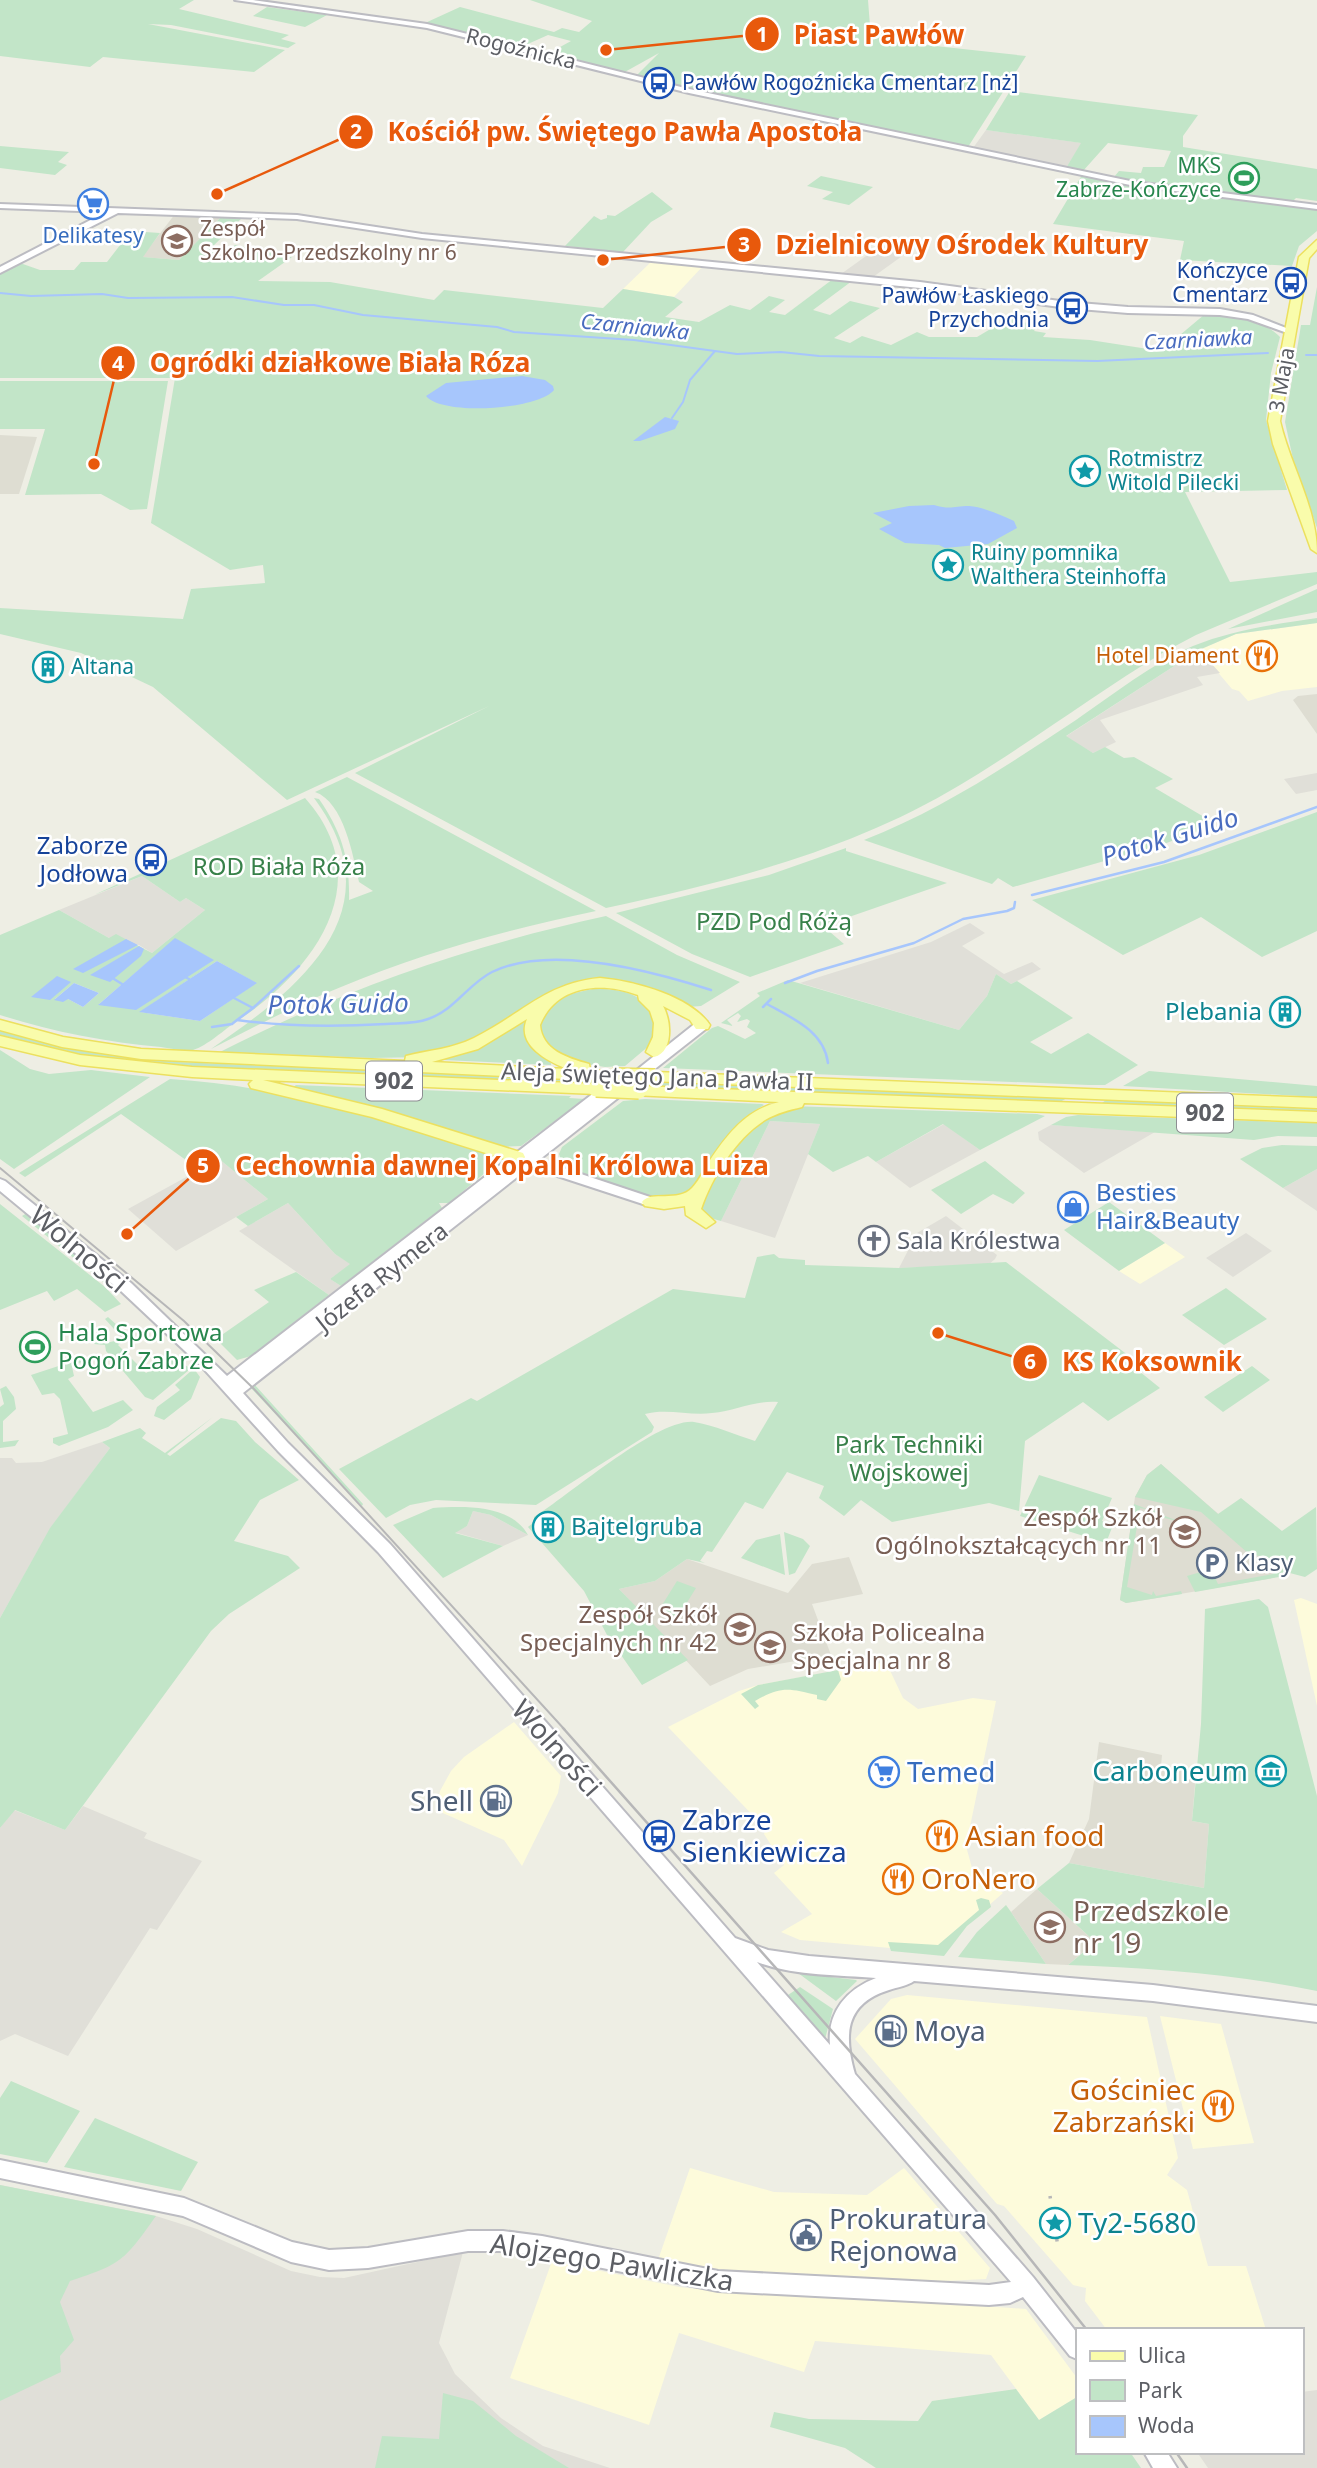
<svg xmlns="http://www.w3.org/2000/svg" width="1317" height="2468" font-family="'Noto Sans',sans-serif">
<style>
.commercial{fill:#fdfbdb}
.industrial{fill:#e0dfd8}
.education{fill:#deddd2}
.green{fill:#c2e5c8;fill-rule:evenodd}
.water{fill:#a7c6fc}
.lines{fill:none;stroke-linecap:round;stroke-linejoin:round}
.stream-far1{stroke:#a7c6fc;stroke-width:2}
.stream{stroke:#a7c6fc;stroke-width:2.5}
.minor-casing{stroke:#bcbcc2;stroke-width:4}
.major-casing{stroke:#ece05f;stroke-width:3}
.minor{fill:#fff;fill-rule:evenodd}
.major{fill:#f9fcab;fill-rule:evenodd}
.tram-far1{stroke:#b7b7b8;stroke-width:2}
.tram{stroke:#b7b7b8;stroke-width:2.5}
.rail{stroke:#b7b7b8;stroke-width:3.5;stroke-dasharray:2.5 12;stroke-linecap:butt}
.major-bridge-casing{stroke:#ece05f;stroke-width:18;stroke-linecap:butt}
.major-bridge{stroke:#f9fcab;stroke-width:15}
.labels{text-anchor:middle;stroke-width:5;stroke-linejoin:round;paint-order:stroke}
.far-street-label{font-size:21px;fill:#5c5e64;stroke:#fff}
.far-transit-label{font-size:21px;fill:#164399;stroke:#fff;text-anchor:end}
.far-leisure-label{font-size:21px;fill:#27864d;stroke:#fff;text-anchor:end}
.far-education-label{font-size:21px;fill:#785e54;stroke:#fff;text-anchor:start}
.far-shop-label{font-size:21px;fill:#366cbe;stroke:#fff}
.far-water-label{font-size:21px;font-style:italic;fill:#496cbf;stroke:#fff}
.far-culture-label{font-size:21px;fill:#0d838f;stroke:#fff;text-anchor:start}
.far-food-label{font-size:21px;fill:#c56008;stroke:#fff;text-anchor:end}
.shield{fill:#fff;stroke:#8d8e92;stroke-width:2}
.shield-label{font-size:23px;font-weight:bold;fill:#5c5e64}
.transit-label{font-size:24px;fill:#164399;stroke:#fff;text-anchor:end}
.park-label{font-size:24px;fill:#378049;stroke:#fff}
.culture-label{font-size:24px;fill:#0d838f;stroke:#fff;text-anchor:end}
.street-label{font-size:24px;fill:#5c5e64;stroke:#fff}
.shop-label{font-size:24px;fill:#366cbe;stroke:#fff;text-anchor:start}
.worship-label{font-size:24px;fill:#5b616d;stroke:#fff;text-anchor:start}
.leisure-label{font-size:24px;fill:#27864d;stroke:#fff;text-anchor:start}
.education-label{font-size:24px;fill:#785e54;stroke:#fff;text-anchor:end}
.service-label{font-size:24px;fill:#4e5e75;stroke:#fff;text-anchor:start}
.water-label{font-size:26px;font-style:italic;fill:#496cbf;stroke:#fff}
.near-street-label{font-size:28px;fill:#5c5e64;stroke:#fff}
.near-culture-label{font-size:28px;fill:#0d838f;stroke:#fff;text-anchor:end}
.near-shop-label{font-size:28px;fill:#366cbe;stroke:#fff;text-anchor:start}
.near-service-label{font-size:28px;fill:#4e5e75;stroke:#fff;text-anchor:start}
.near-transit-label{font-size:28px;fill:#164399;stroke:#fff;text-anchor:start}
.near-food-label{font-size:28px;fill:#c56008;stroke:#fff;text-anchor:start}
.near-education-label{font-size:28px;fill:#785e54;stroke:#fff;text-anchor:start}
.leader{fill:none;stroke:#e8590c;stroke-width:2.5}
.callout-dot{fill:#e8590c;stroke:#fff;stroke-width:2.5}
.mark-label{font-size:21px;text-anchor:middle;font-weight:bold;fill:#fff}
.callout-label{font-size:26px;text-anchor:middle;font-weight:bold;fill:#e8590c;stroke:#fff;stroke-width:5;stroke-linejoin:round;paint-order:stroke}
</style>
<rect width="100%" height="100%" fill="#eeeee4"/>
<path class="commercial" d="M652,261L703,266L674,297L623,289Z
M1317,623V687L1282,691L1248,701L1239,691L1232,689L1199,650L1236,634Z
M1165,1243L1185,1257L1140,1284L1119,1271Z
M1301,1598L1317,1604V1706L1294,1600Z
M886,1662L903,1698L918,1709L973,1698L996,1701L966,1846L972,1868L1003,1893L935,1952L800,1940L781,1932L812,1914L774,1873L784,1865L764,1834L766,1829L668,1727L739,1691L758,1685Z
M514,1722L561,1776L558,1793L522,1866L504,1840L436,1810L440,1791L451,1771L464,1757Z
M907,1995L1147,2017L1178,2158L1167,2175L1187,2190L1208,2266H1246L1266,2330H1107L1085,2301L1086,2288L1073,2285L1004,2206L997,2204L855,2039L891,1999Z
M1160,2016L1221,2024L1254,2143L1193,2149Z
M690,2168L774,2192L867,2195L904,2168L990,2268L986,2279L924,2282L713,2269L658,2260Z
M552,2261L679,2287L733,2293L828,2295L1026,2309L1077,2378V2397L1039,2420L991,2355L815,2341L804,2372L679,2333L649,2425L510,2378Z"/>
<path class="industrial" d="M986,130L1082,143L1066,168L973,148Z
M880,246L912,249L873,277L841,274Z
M1199,650L1220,673L1197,677L1203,685L1100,720L1116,742L1093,753L1065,737Z
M1317,773V790L1296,794L1284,779Z
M142,876L180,902L186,898L205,910L152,953L139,945L109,938L59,910Z
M970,923L985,933L962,946L1004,974L1032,962L1041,969L1011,984L996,974L987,996L959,1030L800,983L931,942Z
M770,1121L820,1124L775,1238L721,1221Z
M944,1124L980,1150L910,1188L876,1162Z
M1051,1125L1155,1132L1084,1173L1039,1140L1038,1132Z
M219,1159L268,1199L176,1251L128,1209Z
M1317,1169V1211L1283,1188Z
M288,1203L335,1254L351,1264L330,1279L341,1286L329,1295L239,1231Z
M946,1216L997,1255L995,1259L988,1265L899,1268L917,1233Z
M1246,1233L1272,1251L1233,1277L1206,1258Z
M102,1442L110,1448L50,1529L0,1618V1458H12L16,1463L42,1462Z
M473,1511L491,1515L528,1535L503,1546L454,1532L467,1526Z
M83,1806L147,1833L144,1838L202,1861L157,1930L150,1928L68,2056L15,2034L0,2041V1828L14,1810L65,1830Z
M0,2185L156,2216L197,2229L291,2271L320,2277L344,2278L463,2252L439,2343L455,2374L501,2418L543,2446L610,2468H0Z
M1317,2390V2468H1208L1197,2452H1301V2392Z"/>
<path class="education" d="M175,214L222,216L179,260L142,257Z
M0,435L37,437L19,494H0Z
M1317,694V734L1293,700L1298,696Z
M1161,1464L1286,1573L1273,1578L1145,1600L1126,1603L1120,1600L1135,1497L1147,1475Z
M849,1557L863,1594L812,1604L831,1655L748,1669L710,1686L619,1589L655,1581L687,1559L788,1593L812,1564Z
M1099,1742L1162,1755L1161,1766L1196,1773L1192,1821L1209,1824L1204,1888L1069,1863L1089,1819Z
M1037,1889L1095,1942L1068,1965L1046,1964L1011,1912Z"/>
<path class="green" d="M0,0H194L179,9L289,35L281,39L296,43L288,48L171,25L148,24L285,50L254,72L103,57L90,67L0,56Z
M530,0H868L870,26L908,33L911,35L908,43L1026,56L968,147L636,76L659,53L623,73L530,49L551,52L571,41L548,35L521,47L425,23L460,7L554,32L562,28L579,32L592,21Z
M267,7L327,15L305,27L253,16Z
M1010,91L1198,115L1183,136V147L1317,169V201L1296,198L1292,202L1114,177L1119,171L1141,173L1143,167H1164L1171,151L1108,143L1083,171L1066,168L1081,143L986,130Z
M0,146L69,152L58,162L67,165L55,175L0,168Z
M1082,175L1165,190L1317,209V231L1299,246L1292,266L1180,260L1184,241L1053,224Z
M821,176L873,187L849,205L822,199L833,192L807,186Z
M652,192L673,209L651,222L623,252L565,246L594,216L601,220L607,218V215L615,216Z
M222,216L243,217L210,249L218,259L235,245L292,257L258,281L330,282L434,300L444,290L603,308L623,289L674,297L683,302L665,317L699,322L730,305L750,310L769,296L785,300L769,312L785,315L833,279L852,281L813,310L830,315L850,301L880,308L834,338L850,343L862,336L891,345L917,332L929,337H977L1009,318L1038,326L1034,331L1046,333L1043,337L1090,340L1161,351L1205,314C1229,316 1262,318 1280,337L1271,373L1266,420L1287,490L1185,492L1230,582L1317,572V584L1196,635L1164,652C1095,694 1030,743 960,785C852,850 728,882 606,908L355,773L489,706L287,800L153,687L81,653L0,634V608L183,619L191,589L265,583L263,565L230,570L151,523L175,378H0V273L20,263L40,270H74L81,262H107L131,231L160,233L143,257L179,260Z
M1317,287V528L1293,459L1285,422L1301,325H1310Z
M0,381H168L147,509L130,510L101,494L25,495L45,429H0Z
M1317,589V612L1228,629Z
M1317,618V623L1236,634L1199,650L1066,736L1093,753L1105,747L1124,758L1134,757L1173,779L1155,788L1216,824L1164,844L1013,887L998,878L992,884L864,840C941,810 1008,765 1076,720C1114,694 1151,664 1193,646C1232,630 1276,624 1317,618Z
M347,777L596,911C510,929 422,953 341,987C296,1005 254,1027 211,1049C300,988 398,911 314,798L319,799C342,832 350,860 349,900L373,891L359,882C353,856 344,802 315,792Z
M305,798C380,882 314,971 237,1021C225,1029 207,1046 193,1050C184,1052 170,1048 161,1047C106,1042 53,1032 0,1015V935L59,910L109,938L116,934L152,953L205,910L186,898L180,902L142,876L94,895ZM175,939L213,960L185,977L99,1004ZM217,961L256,983L200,1021L140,1012ZM74,983L99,993L83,1007L68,999H55Z
M1317,812V931L1262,957L1201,917L1123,955L1032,900L1199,855Z
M846,848V851L947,883L823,926L844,944L750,977L692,954L616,913L769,875Z
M606,916L677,955L740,982L701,1006L688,1007L644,989L573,984L548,994L481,1038L421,1057L372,1058L220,1052C343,989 472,945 606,916Z
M996,974L1011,984L1017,981L1073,1018L1030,1042L1051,1054L1088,1033L1138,1065L1105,1085H1089L663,1068L712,1028L718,1026L745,1039L756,1033L747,1027L750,1021L747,1019L737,1022L741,1016L738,1013L727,1020L733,1026L721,1023L760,996L757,993L788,980L959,1030L987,996Z
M592,989C624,988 646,993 658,1025L650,1045L625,1066L605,1067L567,1061L537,1037L542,1012L566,995Z
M527,1019L535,1051L551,1063V1065L443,1060Z
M0,1030L81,1050L178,1062L607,1080L602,1084L183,1067L84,1055L0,1035Z
M0,1050L30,1069L49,1074L91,1070L150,1077L14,1169L0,1159Z
M1149,1071L1317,1086V1097L1123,1086Z
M170,1079C288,1086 381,1120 492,1155L498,1162L449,1203H439L442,1208L341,1286L330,1279L350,1264L335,1254L288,1203L248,1226L236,1217L268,1199L219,1159L200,1170L121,1114L25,1177L19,1173Z
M649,1082L1018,1097L1067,1098L1060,1102L645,1086Z
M296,1085L571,1096L569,1098L585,1099L521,1146L500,1147L293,1087Z
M645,1099L762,1104L764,1105L756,1110H761L693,1194L655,1199L564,1169L559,1154L562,1147L623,1101Z
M1106,1100L1317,1109V1112L1102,1103Z
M790,1106L1037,1114L1045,1116L980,1150L943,1124L876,1162L868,1156L833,1172L808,1154L820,1124L770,1121L721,1221L703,1216L695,1206L746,1128Z
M1078,1115L1317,1123V1137L1278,1136L1254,1140L1051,1125L1066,1117Z
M1282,1145L1317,1146V1169L1283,1188L1240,1159L1262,1148Z
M985,1161L1025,1193L1013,1204L993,1194L961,1214L931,1190Z
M1109,1202L1165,1243L1119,1271L1064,1230Z
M0,1204L105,1287L121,1304L105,1312L77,1289L54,1301L47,1291L0,1310Z
M27,1213L112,1282L107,1285L22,1216Z
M774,1254L779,1258L805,1260V1265L899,1268L1006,1262L1129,1356V1363L1160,1388L1108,1421L1083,1402L1025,1441L1019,1511L989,1503L892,1522L861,1500L844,1516L819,1498L824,1486L787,1472L763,1509L745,1502L712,1552L707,1551L700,1561L705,1563L687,1559L655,1581L619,1589L688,1660L642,1685L607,1635L584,1591L528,1527L534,1522V1517C567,1497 657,1418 694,1422C714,1425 736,1435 755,1441L778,1402C756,1400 735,1411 712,1413C690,1416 667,1408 645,1414L654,1427L652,1432L536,1505L436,1500L410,1505L386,1518L339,1469L471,1398L477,1401L673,1289L745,1298L757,1257Z
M296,1272L329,1295L251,1356L237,1360L216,1339L269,1302L254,1290Z
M1226,1288L1267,1319L1224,1345L1182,1315Z
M108,1317L130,1337L118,1345L146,1373L175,1356L190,1369L192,1366L200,1377L191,1399L164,1420L154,1416L157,1407L180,1390L175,1385L191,1371L189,1370L153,1400L145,1397L106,1351L105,1345L94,1344L98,1335L106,1343L123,1339L105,1319Z
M83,1358L85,1360L72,1367L74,1376L68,1379L93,1412L123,1400L133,1410L108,1427L59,1446L53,1443V1438L68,1434L60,1399L54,1393L42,1395L31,1375Z
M1252,1366L1270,1380L1223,1412L1204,1397Z
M254,1384L363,1504L362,1506L251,1388Z
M6,1386L14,1397L16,1409L3,1421V1442L19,1440L15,1446L0,1448V1407L4,1404L0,1389Z
M213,1417L167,1454L170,1456L221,1418L236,1421L255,1442L299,1480L260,1500L234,1541L288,1556L300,1568L229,1614L211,1631L65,1830L15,1810L0,1828V1618L50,1528L110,1448L102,1442L140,1428L146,1433L142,1438L165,1453Z
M1161,1464L1218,1514L1241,1498L1282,1531L1316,1507L1317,1569L1305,1577L1286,1572L1279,1577L1195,1592L1187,1576L1211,1569L1218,1584L1273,1574L1265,1557L1249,1554L1201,1512L1135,1497L1147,1475Z
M1039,1475L1112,1498L1102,1521L1113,1525L1106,1543L1020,1516Z
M1134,1504L1178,1521L1156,1516L1157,1511L1140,1508L1127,1587L1152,1595L1153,1591L1156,1596L1181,1591L1182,1594L1126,1603L1120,1600Z
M433,1508C464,1506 511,1504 528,1535L491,1515L473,1511L467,1526L455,1533L503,1546L443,1578L393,1525Z
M784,1532L803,1539L810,1546L795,1573L789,1575Z
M780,1534L785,1575L741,1558L756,1540Z
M677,1581L696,1588L678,1617L659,1610Z
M1259,1599L1268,1607L1317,1796V1991C1236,1974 1151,1968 1068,1965L1092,1945L1093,1940L1037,1889L1069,1863L1204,1888L1209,1824L1192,1821L1201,1724L1205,1609Z
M838,1670L841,1680L826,1701L817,1699V1695C788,1688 781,1686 755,1701L759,1706L755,1709L741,1694L758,1685Z
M981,1898L989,1900L991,1907L967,1926L944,1956L891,1951L888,1942L938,1945L979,1910L976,1900Z
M1006,1905L1011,1912L1046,1964L958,1957L977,1932Z
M798,1973L856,1980L857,1981L836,2001Z
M800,1987L833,2009L825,2039L822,2040L785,1997Z
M11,2081L80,2111L47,2163L0,2154V2098Z
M95,2118L198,2162L181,2191L64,2167Z
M0,2185L156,2216C124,2261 122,2264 70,2281L60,2302L74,2340L60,2356L61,2372L0,2401Z
M1016,2389L1039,2420L1077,2397V2452H1130L1141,2468H876L845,2448L770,2427L774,2412L809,2419L918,2421L932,2401Z
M443,2393L473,2401L516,2436L569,2468H375L382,2436L439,2439Z"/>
<path class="water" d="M522,376L545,380L553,386L554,390C538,410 442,416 426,396L446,383Z
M665,417L679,421L675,429L640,441H633Z
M934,505C951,510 954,506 969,506C983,507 1001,515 1014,521L1017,528L988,544L945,548L939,545L905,543L879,529L892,523L873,513L909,506Z
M175,938L214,960L136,1010L98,1005Z
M126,939L138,945L83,973L73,969Z
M139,946L144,949L141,956L110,982L90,975Z
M217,961L257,983L200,1021L139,1012Z
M57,976L71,982L50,1000L31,997Z
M74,983L99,993L83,1007L68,999L63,1002L54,1000Z"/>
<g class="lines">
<path class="stream-far1" d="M0,293L31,296L102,294L128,298L232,297L284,305H314L363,315L497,327L514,332L634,340L737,354L781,352L819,356L1097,361L1268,353
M1306,355H1317
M672,418L683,402L690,380L715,351"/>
<path class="stream" d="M1032,895L1164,862L1317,807
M185,977L189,979
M114,979L122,984
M785,983L817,971L914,943L963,919L1007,911L1014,908L1015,902
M234,998L253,1008L237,1020C287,1027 336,1027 386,1024C400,1023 415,1024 428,1019C455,1010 468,984 492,972C550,944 652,971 711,990
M767,1004C792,1018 824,1031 828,1063
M763,1007L771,999
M253,1008L299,966
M212,1027L232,1024L237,1020"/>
<g class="minor-casing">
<path id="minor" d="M235,0H253L427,24L689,89L1135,182L1317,205V209L1135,186L689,93L427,28Z
M0,204L297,215L422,234L920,282L1067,302L1128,307L1220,309L1253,315L1294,331L1290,334L1248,319L1220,315L1128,313L1067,308L920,288L422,238L297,219L118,213L0,273V267L106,212L0,208Z
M702,1021L707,1022L708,1025L707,1028L539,1160L656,1199L658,1202L656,1205H646L530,1167L243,1393L288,1443L390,1544L735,1938L768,1950L809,1956L1153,1985L1317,2006V2022L1153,2001L914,1981C907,1986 898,1987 889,1990C844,2004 844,2036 855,2074L1033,2277L1077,2333V2359L1070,2356L1023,2297L1010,2303L989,2305L718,2291L542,2256L503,2251H468L368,2268L329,2270L291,2262L183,2216L0,2178V2160L184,2198L292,2242L329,2250L368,2248L468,2231H503L542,2236L718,2271L989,2285L1011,2282L378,1552L278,1451L202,1367L121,1291L0,1191V1179L5,1181L131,1283L227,1376L608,1082L613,1081L619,1084L697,1022ZM757,1962C793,1976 838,1975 876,1978C847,1989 827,2012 830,2045Z
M1144,2452H1167L1177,2468H1153Z"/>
</g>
<g class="major-casing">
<path id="major" d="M1317,240V249L1309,258L1280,421C1290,465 1317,508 1317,553L1311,549L1273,444L1268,421L1299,257Z
M600,978C634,981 690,996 710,1025L708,1029H696L690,1020L663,1006C671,1020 674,1052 654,1057L646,1052L653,1037L654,1023L650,1011L639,1000L638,995C601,981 556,985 540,1025C542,1050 567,1058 589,1064L590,1070L618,1072L620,1076L618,1080L612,1081L141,1059L62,1047L0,1030V1020L63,1037L141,1049L405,1061L406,1056C430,1050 452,1049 474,1038C521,1015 545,983 600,978ZM527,1019C516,1045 547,1061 567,1069L432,1062L478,1049Z
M0,1036L80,1055L192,1067L596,1084L604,1089L596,1094L263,1080L382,1109L523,1153L525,1157L523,1161L517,1163L372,1117L251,1088L249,1084L253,1080L192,1077L80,1065L0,1046Z
M655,1072L1317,1098V1108L649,1081L647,1077L649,1073Z
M639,1086L1317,1112V1122L804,1103L802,1107C789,1110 777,1113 765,1120C736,1138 712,1177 701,1209L715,1222L706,1228L686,1215L685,1206L664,1209L645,1206L642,1202C651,1190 678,1203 692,1188C698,1182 703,1172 707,1165C725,1137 745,1110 779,1102L633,1095L631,1091Z"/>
</g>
<use href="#minor" class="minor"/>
<use href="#major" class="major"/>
<path class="tram-far1" d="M0,1168L184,1321L254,1389L565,1730"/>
<path class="tram" d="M563,1728L995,2215L1087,2330
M1176,2452L1187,2468"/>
<path class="rail" d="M1050,2196L1058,2247"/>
<g class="major-bridge-casing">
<path id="major-bridge" d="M612,1076L655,1077
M596,1089L639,1091"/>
</g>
<use href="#major-bridge" class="major-bridge"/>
</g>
<defs>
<g id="bus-ring" transform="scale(1.575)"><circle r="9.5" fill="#fff" stroke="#1a4fb4" stroke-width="1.5"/><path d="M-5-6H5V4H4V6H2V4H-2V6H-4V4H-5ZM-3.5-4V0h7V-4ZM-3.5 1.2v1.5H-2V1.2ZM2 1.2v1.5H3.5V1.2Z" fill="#1a4fb4"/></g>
<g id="stadium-ring" transform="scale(1.575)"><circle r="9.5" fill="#fff" stroke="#2e9e5b" stroke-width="1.5"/><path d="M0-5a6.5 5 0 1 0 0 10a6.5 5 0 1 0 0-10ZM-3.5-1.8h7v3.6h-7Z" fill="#2e9e5b"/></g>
<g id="supermarket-ring" transform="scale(1.575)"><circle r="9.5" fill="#fff" stroke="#3f7fe0" stroke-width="1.5"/><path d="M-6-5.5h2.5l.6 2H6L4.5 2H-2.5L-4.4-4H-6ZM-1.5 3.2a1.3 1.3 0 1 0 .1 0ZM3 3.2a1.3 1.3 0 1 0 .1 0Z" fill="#3f7fe0"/></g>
<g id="school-ring" transform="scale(1.575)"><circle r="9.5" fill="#fff" stroke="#8d6e63" stroke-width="1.5"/><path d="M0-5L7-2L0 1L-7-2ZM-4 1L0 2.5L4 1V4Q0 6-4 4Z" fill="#8d6e63"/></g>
<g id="sight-ring" transform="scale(1.575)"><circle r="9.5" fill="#fff" stroke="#0f9aa8" stroke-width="1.5"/><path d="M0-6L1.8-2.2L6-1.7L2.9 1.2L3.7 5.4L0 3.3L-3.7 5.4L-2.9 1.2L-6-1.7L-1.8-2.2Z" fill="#0f9aa8"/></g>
<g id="restaurant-ring" transform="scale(1.575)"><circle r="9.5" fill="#fff" stroke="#e8710a" stroke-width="1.5"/><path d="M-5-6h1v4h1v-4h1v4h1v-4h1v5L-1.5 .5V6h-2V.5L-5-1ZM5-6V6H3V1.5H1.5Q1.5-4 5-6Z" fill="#e8710a"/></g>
<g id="building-ring" transform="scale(1.575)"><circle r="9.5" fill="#fff" stroke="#0f9aa8" stroke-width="1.5"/><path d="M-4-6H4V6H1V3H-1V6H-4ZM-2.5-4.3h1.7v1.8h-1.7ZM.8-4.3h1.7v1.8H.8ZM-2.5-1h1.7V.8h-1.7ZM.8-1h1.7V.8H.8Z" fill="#0f9aa8"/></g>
<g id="shop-ring" transform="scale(1.575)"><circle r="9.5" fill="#fff" stroke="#3f7fe0" stroke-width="1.5"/><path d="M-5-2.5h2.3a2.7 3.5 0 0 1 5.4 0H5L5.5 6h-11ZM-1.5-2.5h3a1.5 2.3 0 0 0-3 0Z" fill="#3f7fe0"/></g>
<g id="church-ring" transform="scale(1.575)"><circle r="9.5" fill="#fff" stroke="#6b7280" stroke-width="1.5"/><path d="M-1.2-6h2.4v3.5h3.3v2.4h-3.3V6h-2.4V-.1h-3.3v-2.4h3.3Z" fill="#6b7280"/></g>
<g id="parking-ring" transform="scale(1.575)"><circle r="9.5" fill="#fff" stroke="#5c6f8a" stroke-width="1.5"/><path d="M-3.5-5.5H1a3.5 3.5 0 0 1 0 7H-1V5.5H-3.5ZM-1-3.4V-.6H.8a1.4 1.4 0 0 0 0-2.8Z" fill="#5c6f8a"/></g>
<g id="university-ring" transform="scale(1.575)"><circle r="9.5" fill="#fff" stroke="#8d6e63" stroke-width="1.5"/><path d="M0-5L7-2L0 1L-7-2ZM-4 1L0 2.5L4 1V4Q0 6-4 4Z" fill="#8d6e63"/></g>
<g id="museum-ring" transform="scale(1.575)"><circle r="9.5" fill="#fff" stroke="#0f9aa8" stroke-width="1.5"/><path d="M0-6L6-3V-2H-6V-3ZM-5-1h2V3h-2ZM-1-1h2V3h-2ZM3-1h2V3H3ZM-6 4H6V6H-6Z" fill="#0f9aa8"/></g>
<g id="fuel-ring" transform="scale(1.575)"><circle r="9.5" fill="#fff" stroke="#5c6f8a" stroke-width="1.5"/><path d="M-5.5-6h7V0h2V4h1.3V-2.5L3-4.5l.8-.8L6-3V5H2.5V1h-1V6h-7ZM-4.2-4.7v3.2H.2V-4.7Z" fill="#5c6f8a"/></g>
<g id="civic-ring" transform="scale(1.575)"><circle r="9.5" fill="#fff" stroke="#5c6f8a" stroke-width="1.5"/><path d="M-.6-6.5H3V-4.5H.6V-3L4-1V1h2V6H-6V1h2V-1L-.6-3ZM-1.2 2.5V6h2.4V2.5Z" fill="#5c6f8a"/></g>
</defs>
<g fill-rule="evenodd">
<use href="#bus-ring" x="659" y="83"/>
<use href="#stadium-ring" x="1244" y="178"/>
<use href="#supermarket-ring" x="93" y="204"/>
<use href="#school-ring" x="177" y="241"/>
<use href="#bus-ring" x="1291" y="283"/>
<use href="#bus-ring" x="1072" y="308"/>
<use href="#sight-ring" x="1085" y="471"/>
<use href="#sight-ring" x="948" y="565"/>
<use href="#restaurant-ring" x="1262" y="656"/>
<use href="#building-ring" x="48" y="667"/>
<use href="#bus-ring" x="151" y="860"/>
<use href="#building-ring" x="1285" y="1012"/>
<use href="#shop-ring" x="1073" y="1207"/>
<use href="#church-ring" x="874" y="1241"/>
<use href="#stadium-ring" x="35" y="1347"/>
<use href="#building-ring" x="548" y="1527"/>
<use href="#school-ring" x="1185" y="1532"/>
<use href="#parking-ring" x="1212" y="1563"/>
<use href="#school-ring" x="740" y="1629"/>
<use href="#university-ring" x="770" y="1647"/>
<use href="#museum-ring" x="1271" y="1771"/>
<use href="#supermarket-ring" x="884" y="1772"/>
<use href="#fuel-ring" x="496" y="1801"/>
<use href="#bus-ring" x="659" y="1836"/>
<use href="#restaurant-ring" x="942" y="1836"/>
<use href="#restaurant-ring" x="898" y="1879"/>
<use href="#school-ring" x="1050" y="1927"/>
<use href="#fuel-ring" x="891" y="2031"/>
<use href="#restaurant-ring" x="1218" y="2106"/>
<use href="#sight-ring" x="1055" y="2223"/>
<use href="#civic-ring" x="806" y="2235"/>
</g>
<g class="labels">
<g class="far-street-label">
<text transform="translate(521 49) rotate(14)" y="7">Rogoźnicka</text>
<text transform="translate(1282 380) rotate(-80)" y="7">3 Maja</text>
</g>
<g class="far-transit-label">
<text x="682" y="90" text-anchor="start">Pawłów Rogoźnicka Cmentarz [nż]</text>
<text x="1268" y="278">Kończyce<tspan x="1268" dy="24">Cmentarz</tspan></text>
<text x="1049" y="303">Pawłów Łaskiego<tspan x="1049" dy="24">Przychodnia</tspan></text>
</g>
<g class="far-leisure-label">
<text x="1221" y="173">MKS<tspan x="1221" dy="24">Zabrze-Kończyce</tspan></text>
</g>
<g class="far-education-label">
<text x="200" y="236">Zespół<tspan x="200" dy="24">Szkolno-Przedszkolny nr 6</tspan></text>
</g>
<g class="far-shop-label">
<text x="93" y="243">Delikatesy</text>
</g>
<g class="far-water-label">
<text transform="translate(635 327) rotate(6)" y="7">Czarniawka</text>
<text transform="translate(1198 340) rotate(-3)" y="7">Czarniawka</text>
</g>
<g class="far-culture-label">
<text x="1108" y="466">Rotmistrz<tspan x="1108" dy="24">Witold Pilecki</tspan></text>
<text x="971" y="560">Ruiny pomnika<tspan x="971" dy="24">Walthera Steinhoffa</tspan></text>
<text x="71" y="674">Altana</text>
</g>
<g class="far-food-label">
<text x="1239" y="663">Hotel Diament</text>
</g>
<g class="shield">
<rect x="366" y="1061.5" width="56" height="39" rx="5"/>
<rect x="1177" y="1093.5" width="56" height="39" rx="5"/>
</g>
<g class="shield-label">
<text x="394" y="1089">902</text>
<text x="1205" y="1121">902</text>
</g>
<g class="transit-label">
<text x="128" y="854">Zaborze<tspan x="128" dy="28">Jodłowa</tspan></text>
</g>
<g class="park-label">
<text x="279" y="875">ROD Biała Róża</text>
<text x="774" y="930">PZD Pod Różą</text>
<text x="909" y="1453">Park Techniki<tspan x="909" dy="28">Wojskowej</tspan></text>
</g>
<g class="culture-label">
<text x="1262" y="1020">Plebania</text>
<text x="571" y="1535" text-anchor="start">Bajtelgruba</text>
</g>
<g class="street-label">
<text transform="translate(657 1077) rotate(2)" y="8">Aleja świętego Jana Pawła II</text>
<text transform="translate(382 1277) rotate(-38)" y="8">Józefa Rymera</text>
</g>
<g class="shop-label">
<text x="1096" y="1201">Besties<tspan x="1096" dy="28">Hair&amp;Beauty</tspan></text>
</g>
<g class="worship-label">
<text x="897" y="1249">Sala Królestwa</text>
</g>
<g class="leisure-label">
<text x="58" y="1341">Hala Sportowa<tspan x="58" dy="28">Pogoń Zabrze</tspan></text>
</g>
<g class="education-label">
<text x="1162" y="1526">Zespół Szkół<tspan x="1162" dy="28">Ogólnokształcących nr 11</tspan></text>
<text x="717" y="1623">Zespół Szkół<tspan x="717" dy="28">Specjalnych nr 42</tspan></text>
<text x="793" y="1641" text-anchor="start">Szkoła Policealna<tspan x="793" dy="28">Specjalna nr 8</tspan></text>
</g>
<g class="service-label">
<text x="1235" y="1571">Klasy</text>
</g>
<g class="water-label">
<text transform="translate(1170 837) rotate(-17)" y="9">Potok Guido</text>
<text transform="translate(338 1004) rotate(-1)" y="9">Potok Guido</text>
</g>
<g class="near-street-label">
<text transform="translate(79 1249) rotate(40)" y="10">Wolności</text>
<text transform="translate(557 1748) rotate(48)" y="10">Wolności</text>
<text transform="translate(612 2262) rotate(9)" y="10">Alojzego Pawliczka</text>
</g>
<g class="near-culture-label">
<text x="1248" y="1781">Carboneum</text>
<text x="1078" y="2233" text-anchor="start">Ty2-5680</text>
</g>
<g class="near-shop-label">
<text x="907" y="1782">Temed</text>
</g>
<g class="near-service-label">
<text x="473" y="1811" text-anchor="end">Shell</text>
<text x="914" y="2041">Moya</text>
<text x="829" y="2229">Prokuratura<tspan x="829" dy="32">Rejonowa</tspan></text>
</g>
<g class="near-transit-label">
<text x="682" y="1830">Zabrze<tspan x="682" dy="32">Sienkiewicza</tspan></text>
</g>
<g class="near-food-label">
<text x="965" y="1846">Asian food</text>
<text x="921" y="1889">OroNero</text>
<text x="1195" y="2100" text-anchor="end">Gościniec<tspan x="1195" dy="32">Zabrzański</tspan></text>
</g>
<g class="near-education-label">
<text x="1073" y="1921">Przedszkole<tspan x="1073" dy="32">nr 19</tspan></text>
</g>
</g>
<path class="leader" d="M606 50L762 34M217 194L356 132M603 260L744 245M94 464L118 363M127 1234L203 1166M938 1333L1030 1362"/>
<g class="callout-dot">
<circle cx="606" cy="50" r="7"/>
<circle cx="217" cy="194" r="7"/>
<circle cx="603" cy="260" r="7"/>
<circle cx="94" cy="464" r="7"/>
<circle cx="127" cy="1234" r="7"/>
<circle cx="938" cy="1333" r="7"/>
<circle cx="762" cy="34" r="18"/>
<circle cx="356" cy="132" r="18"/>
<circle cx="744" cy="245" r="18"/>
<circle cx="118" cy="363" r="18"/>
<circle cx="203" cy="1166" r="18"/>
<circle cx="1030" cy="1362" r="18"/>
</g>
<g class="mark-label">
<text x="762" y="42">1</text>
<text x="356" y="139">2</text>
<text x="744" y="252">3</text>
<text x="118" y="371">4</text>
<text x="203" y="1173">5</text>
<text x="1030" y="1369">6</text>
</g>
<g class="callout-label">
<text x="879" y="44">Piast Pawłów</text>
<text x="625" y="141">Kościół pw. Świętego Pawła Apostoła</text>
<text x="962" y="254">Dzielnicowy Ośrodek Kultury</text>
<text x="340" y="372">Ogródki działkowe Biała Róza</text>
<text x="502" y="1175">Cechownia dawnej Kopalni Królowa Luiza</text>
<text x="1152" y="1371">KS Koksownik</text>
</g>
<rect x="1076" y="2328" width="228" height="126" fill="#ffffff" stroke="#bebfc1" stroke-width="2"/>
<rect x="1090" y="2351" width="35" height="10" fill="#f9fcab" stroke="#bebfc1" stroke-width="2"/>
<text x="1138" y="2363" font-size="21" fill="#5c5e64">Ulica</text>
<rect x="1090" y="2380" width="35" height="21" fill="#c2e5c8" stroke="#bebfc1" stroke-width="2"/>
<text x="1138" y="2398" font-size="21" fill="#5c5e64">Park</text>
<rect x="1090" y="2416" width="35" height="21" fill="#a7c6fc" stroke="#bebfc1" stroke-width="2"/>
<text x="1138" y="2433" font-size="21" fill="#5c5e64">Woda</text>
</svg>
